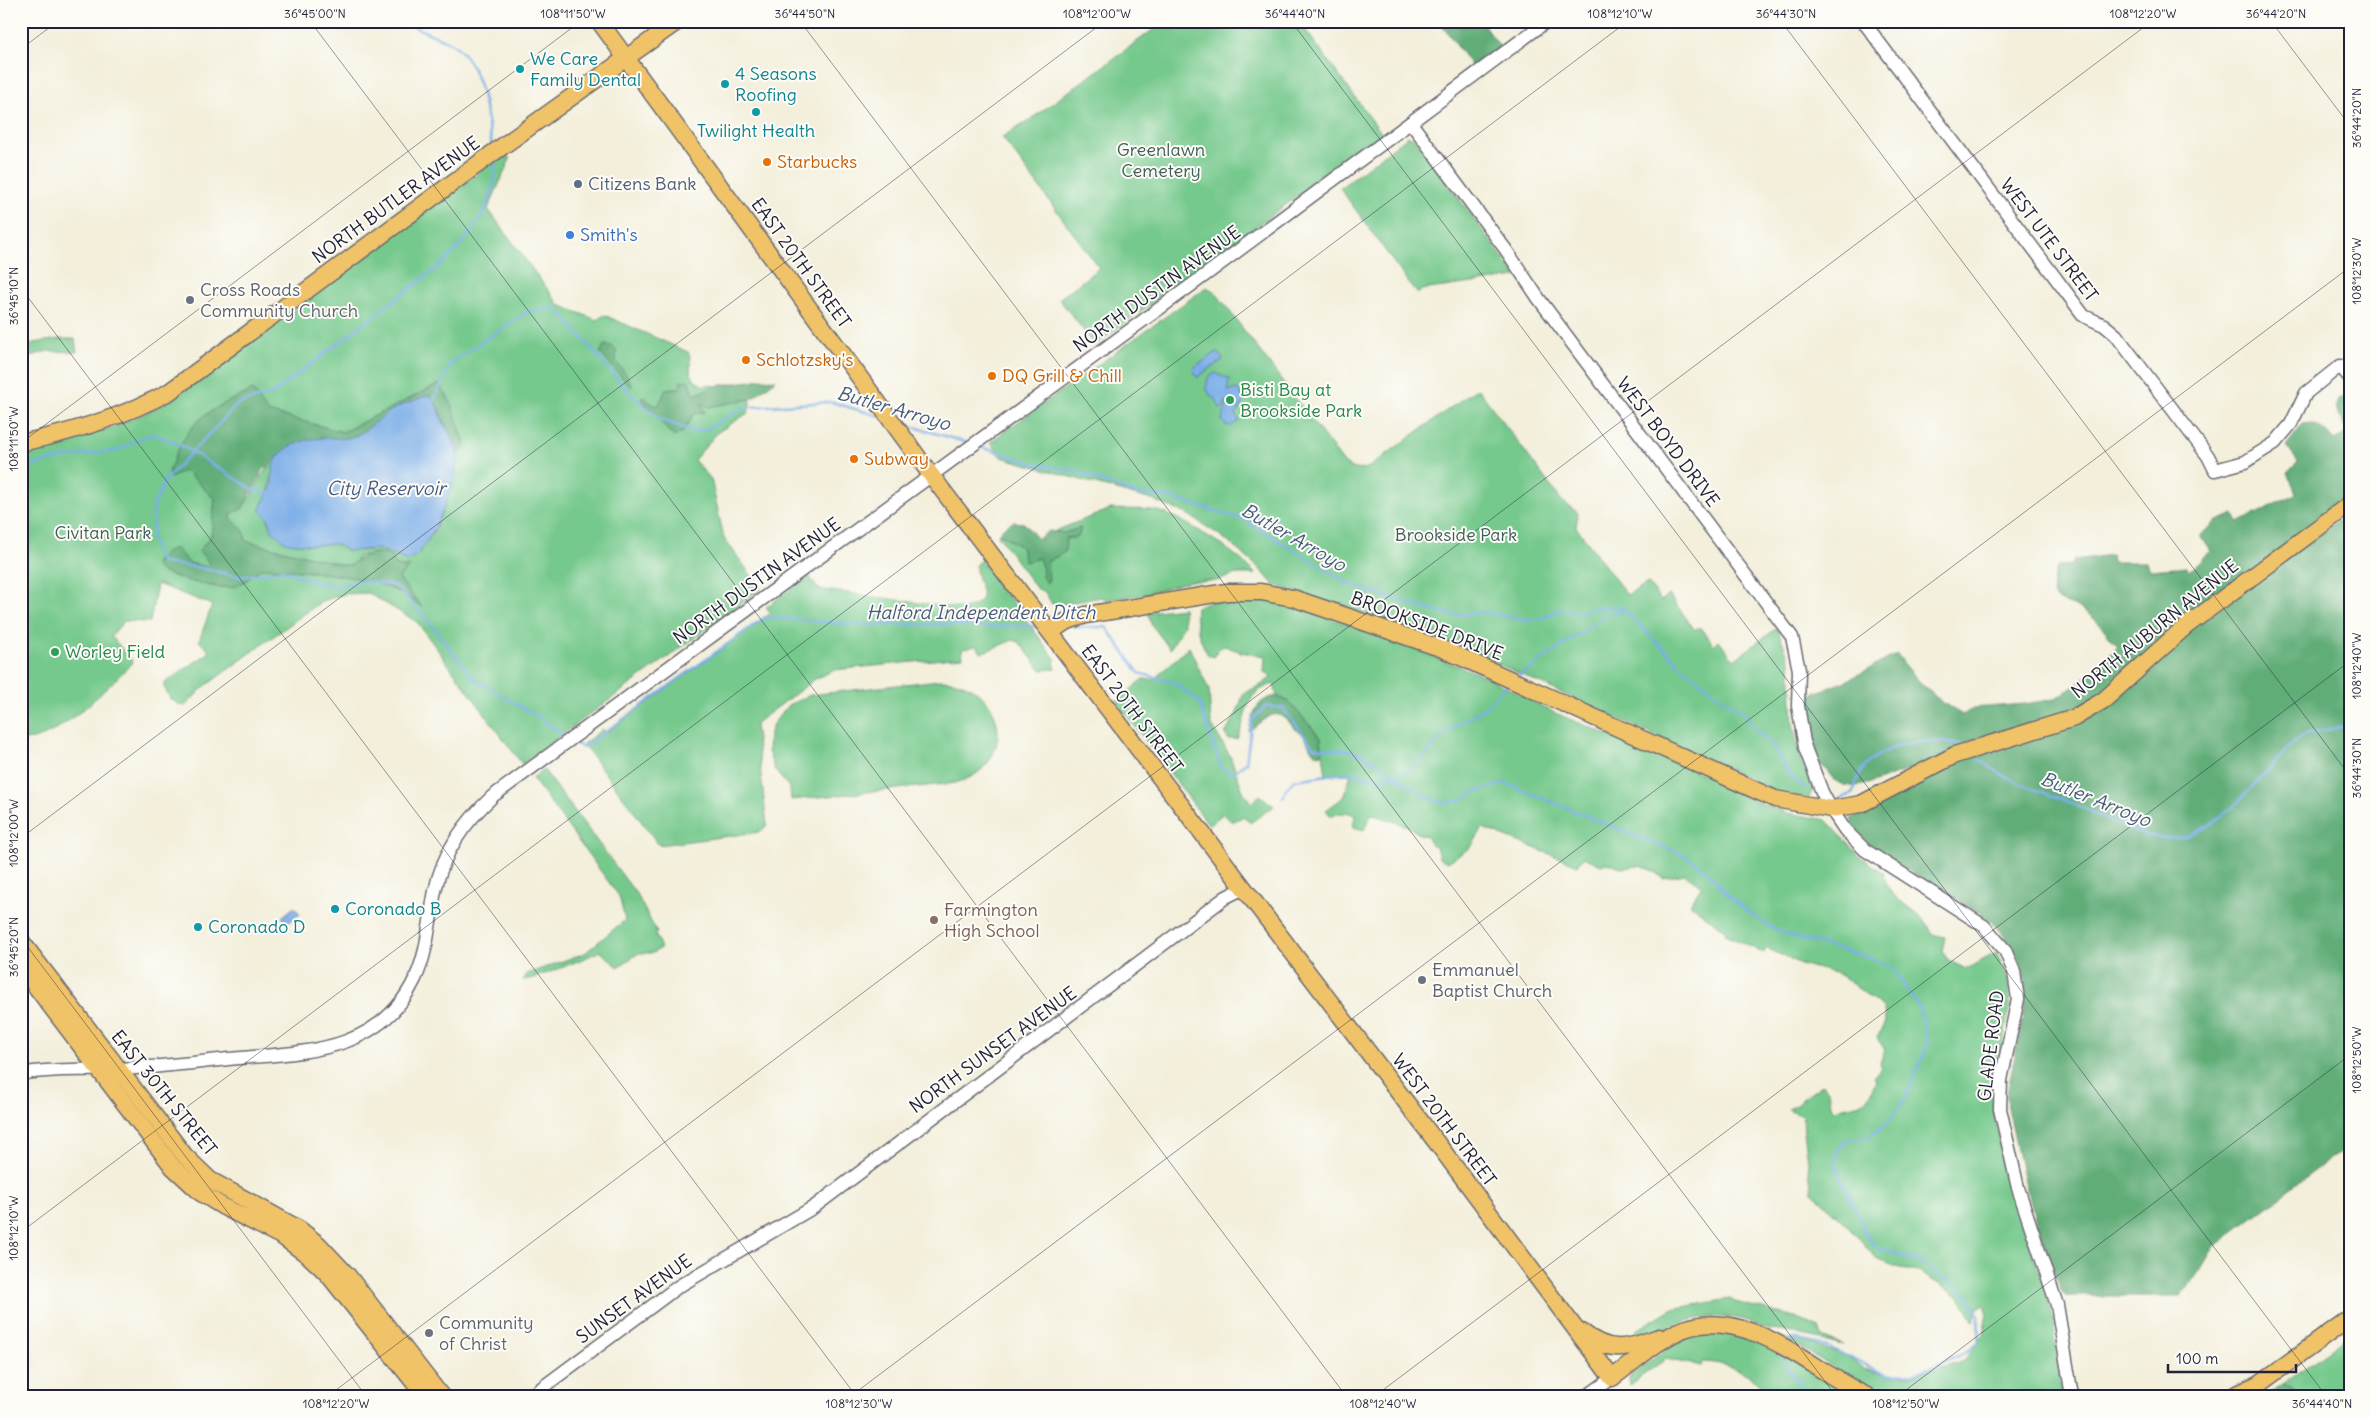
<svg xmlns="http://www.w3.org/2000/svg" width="2371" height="1417" font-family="Delius,sans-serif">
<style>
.green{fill:#76c98d;stroke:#4c7664;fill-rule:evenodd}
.forest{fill:#60ad78;stroke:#41685a}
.water{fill:#7baee8;stroke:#4e6892}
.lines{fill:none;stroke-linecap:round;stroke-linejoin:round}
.stream{stroke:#7baee8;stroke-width:2.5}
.minor-casing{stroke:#6b6a73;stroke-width:15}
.major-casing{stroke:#6b6a73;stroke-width:19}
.minor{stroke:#fff;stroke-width:12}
.major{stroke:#f0c369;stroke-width:16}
.ticks{fill:none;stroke:#22223b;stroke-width:1;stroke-opacity:0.45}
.culture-dot{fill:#0f9aa8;stroke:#fdfcf7;stroke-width:2}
.food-dot{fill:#e8710a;stroke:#fdfcf7;stroke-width:2}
.service-dot{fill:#5c6f8a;stroke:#fdfcf7;stroke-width:2}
.shop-dot{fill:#3f7fe0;stroke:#fdfcf7;stroke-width:2}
.worship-dot{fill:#6b7280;stroke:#fdfcf7;stroke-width:2}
.leisure-dot{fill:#2e9e5b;stroke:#fdfcf7;stroke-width:2}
.education-dot{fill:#8d6e63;stroke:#fdfcf7;stroke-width:2}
.labels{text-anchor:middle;stroke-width:4;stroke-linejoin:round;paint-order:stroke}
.culture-label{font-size:18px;fill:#0d838f;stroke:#fdfcf7;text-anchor:start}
.park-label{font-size:18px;fill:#3f5c58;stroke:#fdfcf7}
.food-label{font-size:18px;fill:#c56008;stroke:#fdfcf7;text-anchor:start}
.service-label{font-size:18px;fill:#4e5e75;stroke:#fdfcf7;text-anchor:start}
.street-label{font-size:18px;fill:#22223b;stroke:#fdfcf7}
.shop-label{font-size:18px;fill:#366cbe;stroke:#fdfcf7;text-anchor:start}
.worship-label{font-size:18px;fill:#5b616d;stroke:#fdfcf7;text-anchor:start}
.leisure-label{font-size:18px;fill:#27864d;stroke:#fdfcf7;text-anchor:start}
.education-label{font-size:18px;fill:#785e54;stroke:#fdfcf7;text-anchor:start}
.water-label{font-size:19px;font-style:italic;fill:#465a80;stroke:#fdfcf7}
.neatline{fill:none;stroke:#22223b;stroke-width:2}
.ticks-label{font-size:12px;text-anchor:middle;fill:#22223b}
</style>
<rect width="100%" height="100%" fill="#fdfcf7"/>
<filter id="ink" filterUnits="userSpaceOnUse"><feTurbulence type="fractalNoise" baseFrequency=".02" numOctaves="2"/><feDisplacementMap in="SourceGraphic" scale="10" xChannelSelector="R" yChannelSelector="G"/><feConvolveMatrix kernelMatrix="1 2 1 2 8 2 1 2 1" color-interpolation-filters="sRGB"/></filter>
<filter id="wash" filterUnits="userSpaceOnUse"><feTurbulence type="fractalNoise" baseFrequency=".0096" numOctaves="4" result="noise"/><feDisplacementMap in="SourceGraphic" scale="20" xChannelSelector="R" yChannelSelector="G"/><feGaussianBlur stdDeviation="1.12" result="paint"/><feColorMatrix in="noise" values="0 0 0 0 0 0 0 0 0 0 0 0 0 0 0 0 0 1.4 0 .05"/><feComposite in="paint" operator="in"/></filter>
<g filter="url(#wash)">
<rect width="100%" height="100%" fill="#f3efdb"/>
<path class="green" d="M1165,21H1299L1382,134L1095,345L1059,299L1099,268L1002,137L1027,122Z
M1408,136L1415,139L1517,277L1421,290L1418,294L1410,285L1340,188Z
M505,153L510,159L488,209L559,305L597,320L604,315L688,352C696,367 681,374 704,386L707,384L715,386L697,394L693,393L688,380L680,388H670L658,406L653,405L641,397L674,436L702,407L701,403L709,407L751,399L748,413L718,432L694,460L711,479L724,538L761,589L522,764L417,622L368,593L345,594L322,601L204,687L185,706C173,705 167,694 163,684L210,652L199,641L212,605L157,584L150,622L124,621L111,636L133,662C113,682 52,747 21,739V453C77,441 128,425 177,396ZM439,384L450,401L459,452L457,450L458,455L436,528L419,553H392L380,549L348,551L335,544L310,545L288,543L272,530L262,503C274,490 268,473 277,460C254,474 257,503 231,514V518L244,531L246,541L344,565H351L360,556L381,552C390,560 396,569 409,567L399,578L421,606C412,601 404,595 394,590C361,574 299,571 262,568C254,573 247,581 240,584C217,594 186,578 163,573L161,557L176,549L189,563L208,567L211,564L199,551L211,536L215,499L187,472L183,471L171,478C183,421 205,415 253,390L267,412L343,432Z
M1207,287L1216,293L1344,463C1352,470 1359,471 1369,467L1475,390H1479L1561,500L1578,513L1576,527L1627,595L1648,583L1661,601L1669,595L1695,630L1700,627L1714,645L1719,640L1734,660L1777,628L1790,661L1793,725L1802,762L1813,788L1809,798L1782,794L1468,650L1373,616L1274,585L1258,567L1221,536L1187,514L1155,501L1001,457L990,442Z
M59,339H75L77,352L48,351L21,359V345Z
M1111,509C1126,510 1144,508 1158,511C1181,517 1241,554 1255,574H1237L1216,581H1190L1146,594L1106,600L1101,597L1058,605L1052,604L1045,592L1036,588L998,535L999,533C1007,538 1013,543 1021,547L1025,562L1039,558L1043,570L1042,577L1048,573L1047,562C1067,550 1060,559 1066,538L1069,539L1080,528L1063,533L1055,531Z
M981,560L1056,660L1054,662L1056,669L1041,670L1019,642L1013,640L981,653L977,646L962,649L963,657L834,670L815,679L755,724L767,825L760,832L659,845L583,744L603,729L606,733L771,613L766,607L809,576L818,589L964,609C998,599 974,586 976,564Z
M1240,598L1278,601L1410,645L1434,657L1485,676L1555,713L1706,775L1751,800L1788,813L1826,820L1861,857L1884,873C1886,904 1924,908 1932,934L1945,937L1942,951L1948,960L1966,969L1996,953L2007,974L2010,1000L2006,1026L1993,1085V1110L2009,1188L2047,1294L2053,1319L2062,1396H1887L1861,1384L1786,1339L1798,1340L1843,1354L1864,1369L1878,1373L1907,1376L1959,1362L1967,1357L1983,1333L1987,1314L1984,1305L1977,1310L1974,1322L1959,1296L1915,1270H1905L1876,1259L1855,1233L1812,1192L1802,1116L1788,1110L1823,1084L1828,1091L1832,1109C1858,1106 1866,1107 1876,1080L1873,1077L1882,1067L1880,1063L1885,1050L1877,1038L1885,1022L1884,1008L1839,974L1803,965L1766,948L1764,953L1724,934L1726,931L1690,904L1702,886L1685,874L1663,878L1651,870L1639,866L1621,868L1607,863L1601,865L1584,857L1578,865L1483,828L1471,847L1448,862L1439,858L1436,846L1431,844L1426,836L1421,835L1407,826L1371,814L1364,830L1353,827L1355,815L1346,812L1344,814L1330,815L1326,810L1344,797L1351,774L1326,775L1321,738L1289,702L1277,696L1274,684C1241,693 1249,716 1237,739H1228L1225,734L1236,715L1244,693L1261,685L1272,677L1264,672L1265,656L1241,652L1225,646L1218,649L1214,657L1208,655C1201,643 1193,621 1196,607L1207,602Z
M1183,608L1184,625L1170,649L1151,624L1148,612Z
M1189,647L1209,690L1211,724L1230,756L1243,791L1251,803L1260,795L1274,806L1250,823L1244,816L1232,822L1224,813L1209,825L1116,701L1144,679L1153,680Z
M940,680C1008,681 1020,767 955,783L791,800L790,788L775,771L768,751L769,735L773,724L788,705L810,695Z
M544,770L637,895L657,933L655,934L661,948L653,953H639L618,967L600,951C589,957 534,980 523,980L527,974L585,953L625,920L619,896L532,778Z
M1730,1299L1735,1302L1795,1317L1820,1328L1821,1336L1843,1345C1819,1339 1795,1332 1771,1330C1761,1329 1752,1321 1742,1319C1705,1312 1675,1323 1641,1337L1636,1330L1671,1309Z
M1714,1330L1754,1338L1850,1396H1773C1755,1375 1731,1363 1703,1362L1702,1366L1666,1359L1629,1385L1628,1379L1631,1375C1662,1352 1675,1338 1714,1330Z
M2350,1335V1396H2305L2282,1384Z"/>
<path class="forest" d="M1439,21H1481L1501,48L1473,68Z
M604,345L612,346L616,350V362L627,375L632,386H630L600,353Z
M762,379L776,380L751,399L709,407L701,403L705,412L694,414L683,432L674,437L641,399L644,397L653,405L658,406L666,389L680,388L681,381L688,380L693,393L697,394L715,386Z
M439,384L450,401L465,443L461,452L457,450L435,402L428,395L394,409L367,430L354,436L343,440L323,438L312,439L279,456L263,470L242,509L231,514V518L244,531L246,541L344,565H351C361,556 372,551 386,553L393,558L395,565L401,568L410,566L399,578L422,607C413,601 403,593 392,589C352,573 304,571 262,568C252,574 244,585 232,587C218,589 162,577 155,566L156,561L171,549H176L189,563L207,567L210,564L199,551L211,536L215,499L187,472L183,471L171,478L168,476C173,456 187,428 204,416C218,405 237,398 253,390L268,412L343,432Z
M2350,395V498L2095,701L1911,774L1906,771C1887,776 1857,794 1837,782C1829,777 1827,767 1818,763L1808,729L1807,696L1848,680L1897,654C1915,679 1936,701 1963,715L1973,708L2025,704L2054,699L2078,684L2118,646C2109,636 2101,625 2092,617C2069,596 2040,611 2058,566L2072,565L2074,560L2111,555L2112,562H2147L2150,570L2186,567L2189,571L2211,551L2200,535L2217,521L2234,514L2238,523L2296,494L2288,472L2298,462L2286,446L2303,424C2317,421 2326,433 2336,441L2347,430C2341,420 2333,410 2338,399Z
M2350,512V1144L2215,1246L2198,1275L2180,1296H2067L2061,1291L2025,1186L2008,1108L2007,1095C2012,1062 2031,1003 2023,972C2018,953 2004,934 1990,921C1964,897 1855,851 1851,819L1954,760L2067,726L2177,639Z
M1013,522L1024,523L1038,539L1049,531L1063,533L1081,528L1079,535L1074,538H1066L1065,552L1047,562L1049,579L1047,583L1042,577L1043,570L1039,558L1025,562L1021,547L999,533L1003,528Z
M1277,696L1289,702L1321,738L1322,754L1317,755L1312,751L1303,733C1297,731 1294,728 1290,723C1274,705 1265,720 1249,731C1253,713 1256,699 1277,696Z
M2282,1384L2305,1396H2265Z"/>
<path class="water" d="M1217,352L1223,360L1201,374L1198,378L1192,369Z
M1216,373L1229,379L1228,391L1237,389L1244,399L1241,407L1234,415L1237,416L1239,421L1231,426L1225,425L1222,420L1228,401L1225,402L1223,408L1220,409L1216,399L1211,397L1206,388L1208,378Z
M428,395C436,399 437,407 440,415C445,428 455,439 457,453C461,475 429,555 407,561L380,549L348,551L335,544L310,545L288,543L281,539L272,530L268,518L260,510C262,501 269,496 271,487C273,480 272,471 274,464C281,446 304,439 322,438C335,437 343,441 355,436C368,430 375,422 386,414C398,405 415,401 428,395Z
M294,907L300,914L287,923L282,917Z"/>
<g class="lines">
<path class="stream" d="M404,21C418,30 434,35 449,42C482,59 486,114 492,146
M494,159C501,198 467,243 438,267L272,394L239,403L165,480L154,505L152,539L157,555L163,563L197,567L241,577L282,570L316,583L338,586L362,581L396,586L429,622L474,679L537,716L567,737
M433,401L452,362L529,311L556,308L631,394L660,419L686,429L697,431L707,429L738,410L751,407L831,402L879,416
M901,423L968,443
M978,446L1035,464L1075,471L1136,494L1167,497L1243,519L1351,585L1431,610L1457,615L1486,612L1527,620L1542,618L1559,610L1578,612L1612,606L1622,608L1682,667L1720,697L1746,714L1752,726L1773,747L1790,776L1806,788
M21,469L61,458L118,450L146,436L155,434L184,447L254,490L270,494
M1075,627H1106L1139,673L1175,683L1199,702L1221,767L1232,773L1246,763L1252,720L1266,706L1283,708L1313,747L1352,751L1371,759L1426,797L1445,803L1462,800L1474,792L1505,783L1686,856L1705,869L1730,897L1760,921L1788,935L1875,959L1893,968L1918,1007L1925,1025L1927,1046L1906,1097L1895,1114L1886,1124L1869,1137L1845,1140L1841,1144L1835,1160L1841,1179L1861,1220L1865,1234L1875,1246L1922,1263L1968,1295L1979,1317L1978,1341L1971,1349L1932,1367L1908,1374L1891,1375L1876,1371L1827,1346L1794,1339L1791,1346
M1519,676L1605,616L1624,610
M573,741L583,748L765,617L862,625L941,624L985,627L1037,626
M1979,760C1989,766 1999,773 2008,778C2031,790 2056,796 2079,806C2112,822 2161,851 2197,832C2237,811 2264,773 2294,742L2308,733L2350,726
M1283,798L1286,789L1295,780L1334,774L1353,773L1369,778H1386L1405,772L1416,765L1449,730L1486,707L1506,685
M1841,798L1852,794C1856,787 1856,778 1862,770C1884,741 1929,738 1961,744
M1787,1355L1784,1364L1809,1396"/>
</g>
</g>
<g filter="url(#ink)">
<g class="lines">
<g class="minor-casing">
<path id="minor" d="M1863,21L2084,316L2104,325L2116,335L2208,456L2215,470L2245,462L2275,443L2291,424L2306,393L2340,366L2350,378
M1411,123L1506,250L1539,299L1792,637L1799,670L1798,706L1805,748L1822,792L1831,809L1845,830L1865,850L1984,926L2005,950L2014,972L2018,999L2001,1080L2000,1109L2018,1188L2057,1305L2072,1396
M21,1074C52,1068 84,1071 115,1069C153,1068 191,1063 228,1059C300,1052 379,1055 415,979C428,952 429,921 435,891C443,852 464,823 493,796L1208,273L1547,21
M531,1396L679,1286L814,1207L1226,897L1244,888
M1587,1396L1612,1378"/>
</g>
<g class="major-casing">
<path id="major" d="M599,21L931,475L1443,1151L1612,1378C1633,1363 1660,1338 1684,1329C1748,1306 1812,1370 1867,1396
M21,443C73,432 123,417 169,392L493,153L678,21
M1050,632L1065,622L1086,615L1227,592H1261L1293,598L1443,649L1775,799L1831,809L1861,804L1955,755L2074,718L2104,700L2186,626L2350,504
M21,941L185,1156L210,1180L299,1229L319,1245L348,1276L441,1396
M21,967L173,1167L201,1193L222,1206L283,1237L309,1256L327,1273L425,1396
M1582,1332C1611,1355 1628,1348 1659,1337
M2233,1396L2259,1384L2350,1318"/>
</g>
<use href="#minor" class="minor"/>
<use href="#major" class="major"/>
</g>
</g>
<path class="ticks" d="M310,21L1346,1396M800,21L1836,1396M1291,21L2326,1396M1781,21L2350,776M2271,21L2350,126M21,49L58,21M21,288L856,1396M21,443L581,21M21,838L1105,21M21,938L366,1396M21,1232L1628,21M328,1396L2152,21M851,1396L2350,267M1375,1396L2350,661M1898,1396L2350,1055"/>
<g class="culture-dot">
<circle cx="520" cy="69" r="5"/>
<circle cx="725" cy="84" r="5"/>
<circle cx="756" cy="112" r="5"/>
<circle cx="335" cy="909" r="5"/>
<circle cx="198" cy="927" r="5"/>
</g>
<g class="food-dot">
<circle cx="767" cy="162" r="5"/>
<circle cx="746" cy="360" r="5"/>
<circle cx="992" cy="376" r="5"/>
<circle cx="854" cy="459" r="5"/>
</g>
<circle class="service-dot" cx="578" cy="184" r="5"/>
<circle class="shop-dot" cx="570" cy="235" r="5"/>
<g class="worship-dot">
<circle cx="190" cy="300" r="5"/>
<circle cx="1422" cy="980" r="5"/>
<circle cx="429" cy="1333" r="5"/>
</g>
<g class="leisure-dot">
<circle cx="1230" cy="400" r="5"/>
<circle cx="55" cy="652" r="5"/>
</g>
<circle class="education-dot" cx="934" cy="920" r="5"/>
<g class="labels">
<g class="culture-label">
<text x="530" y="65">We Care<tspan x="530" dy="21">Family Dental</tspan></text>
<text x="735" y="80">4 Seasons<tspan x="735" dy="21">Roofing</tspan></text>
<text x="756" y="137" text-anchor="middle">Twilight Health</text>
<text x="345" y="915">Coronado B</text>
<text x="208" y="933">Coronado D</text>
</g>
<g class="park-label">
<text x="1161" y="156">Greenlawn<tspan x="1161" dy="21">Cemetery</tspan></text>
<text x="103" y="539">Civitan Park</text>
<text x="1456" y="541">Brookside Park</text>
</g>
<g class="food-label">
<text x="777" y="168">Starbucks</text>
<text x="756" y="366">Schlotzsky's</text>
<text x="1002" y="382">DQ Grill &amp; Chill</text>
<text x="864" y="465">Subway</text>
</g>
<g class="service-label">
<text x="588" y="190">Citizens Bank</text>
</g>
<g class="street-label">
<text transform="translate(396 200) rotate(-36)" y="6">NORTH BUTLER AVENUE</text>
<text transform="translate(2049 240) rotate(53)" y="6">WEST UTE STREET</text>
<text transform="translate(801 263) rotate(54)" y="6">EAST 20TH STREET</text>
<text transform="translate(1157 289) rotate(-36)" y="6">NORTH DUSTIN AVENUE</text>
<text transform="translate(1668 442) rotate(53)" y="6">WEST BOYD DRIVE</text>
<text transform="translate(757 581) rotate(-36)" y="6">NORTH DUSTIN AVENUE</text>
<text transform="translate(1427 626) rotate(21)" y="6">BROOKSIDE DRIVE</text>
<text transform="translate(2155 629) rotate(-39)" y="6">NORTH AUBURN AVENUE</text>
<text transform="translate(1132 709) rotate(53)" y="6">EAST 20TH STREET</text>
<text transform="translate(1991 1046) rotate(-83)" y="6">GLADE ROAD</text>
<text transform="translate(993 1050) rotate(-36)" y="6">NORTH SUNSET AVENUE</text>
<text transform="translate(164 1093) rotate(51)" y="6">EAST 30TH STREET</text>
<text transform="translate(1444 1120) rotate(53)" y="6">WEST 20TH STREET</text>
<text transform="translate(634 1299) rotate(-36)" y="6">SUNSET AVENUE</text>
</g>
<g class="shop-label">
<text x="580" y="241">Smith's</text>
</g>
<g class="worship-label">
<text x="200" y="296">Cross Roads<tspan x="200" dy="21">Community Church</tspan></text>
<text x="1432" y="976">Emmanuel<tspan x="1432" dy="21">Baptist Church</tspan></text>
<text x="439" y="1329">Community<tspan x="439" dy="21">of Christ</tspan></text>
</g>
<g class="leisure-label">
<text x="1240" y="396">Bisti Bay at<tspan x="1240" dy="21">Brookside Park</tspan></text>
<text x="65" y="658">Worley Field</text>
</g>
<g class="education-label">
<text x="944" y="916">Farmington<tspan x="944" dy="21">High School</tspan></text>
</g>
<g class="water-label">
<text transform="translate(894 408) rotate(16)" y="7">Butler Arroyo</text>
<text x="386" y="495">City Reservoir</text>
<text transform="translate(1294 537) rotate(30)" y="7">Butler Arroyo</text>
<text x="981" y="619">Halford Independent Ditch</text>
<text transform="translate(2096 799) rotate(22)" y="7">Butler Arroyo</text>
</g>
</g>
<rect width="2371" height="1417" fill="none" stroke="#fdfcf7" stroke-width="55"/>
<path d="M2168 1364v8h128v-8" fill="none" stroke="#22223b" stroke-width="2.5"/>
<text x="2176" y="1364" font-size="15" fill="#22223b" stroke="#fdfcf7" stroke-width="4" paint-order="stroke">100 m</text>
<rect x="28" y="28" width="2316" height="1362" class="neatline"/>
<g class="ticks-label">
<text x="315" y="18">36°45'00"N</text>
<text x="573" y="18">108°11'50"W</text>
<text x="805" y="18">36°44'50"N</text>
<text x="1097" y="18">108°12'00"W</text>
<text x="1295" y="18">36°44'40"N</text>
<text x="1620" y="18">108°12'10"W</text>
<text x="1786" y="18">36°44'30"N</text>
<text x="2143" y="18">108°12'20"W</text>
<text x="2276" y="18">36°44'20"N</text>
<text transform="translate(2357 118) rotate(-90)" y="4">36°44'20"N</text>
<text transform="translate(2357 271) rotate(-90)" y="4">108°12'30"W</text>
<text transform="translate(14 296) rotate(-90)" y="4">36°45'10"N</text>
<text transform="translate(14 439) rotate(-90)" y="4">108°11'50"W</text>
<text transform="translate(2357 666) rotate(-90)" y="4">108°12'40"W</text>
<text transform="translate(2357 768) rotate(-90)" y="4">36°44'30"N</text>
<text transform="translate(14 833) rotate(-90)" y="4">108°12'00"W</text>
<text transform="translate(14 947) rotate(-90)" y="4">36°45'20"N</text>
<text transform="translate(2357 1060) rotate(-90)" y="4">108°12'50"W</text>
<text transform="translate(14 1228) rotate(-90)" y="4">108°12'10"W</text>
<text x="336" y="1408">108°12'20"W</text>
<text x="859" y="1408">108°12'30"W</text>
<text x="1383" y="1408">108°12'40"W</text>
<text x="1906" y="1408">108°12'50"W</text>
<text x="2322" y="1408">36°44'40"N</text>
</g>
</svg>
